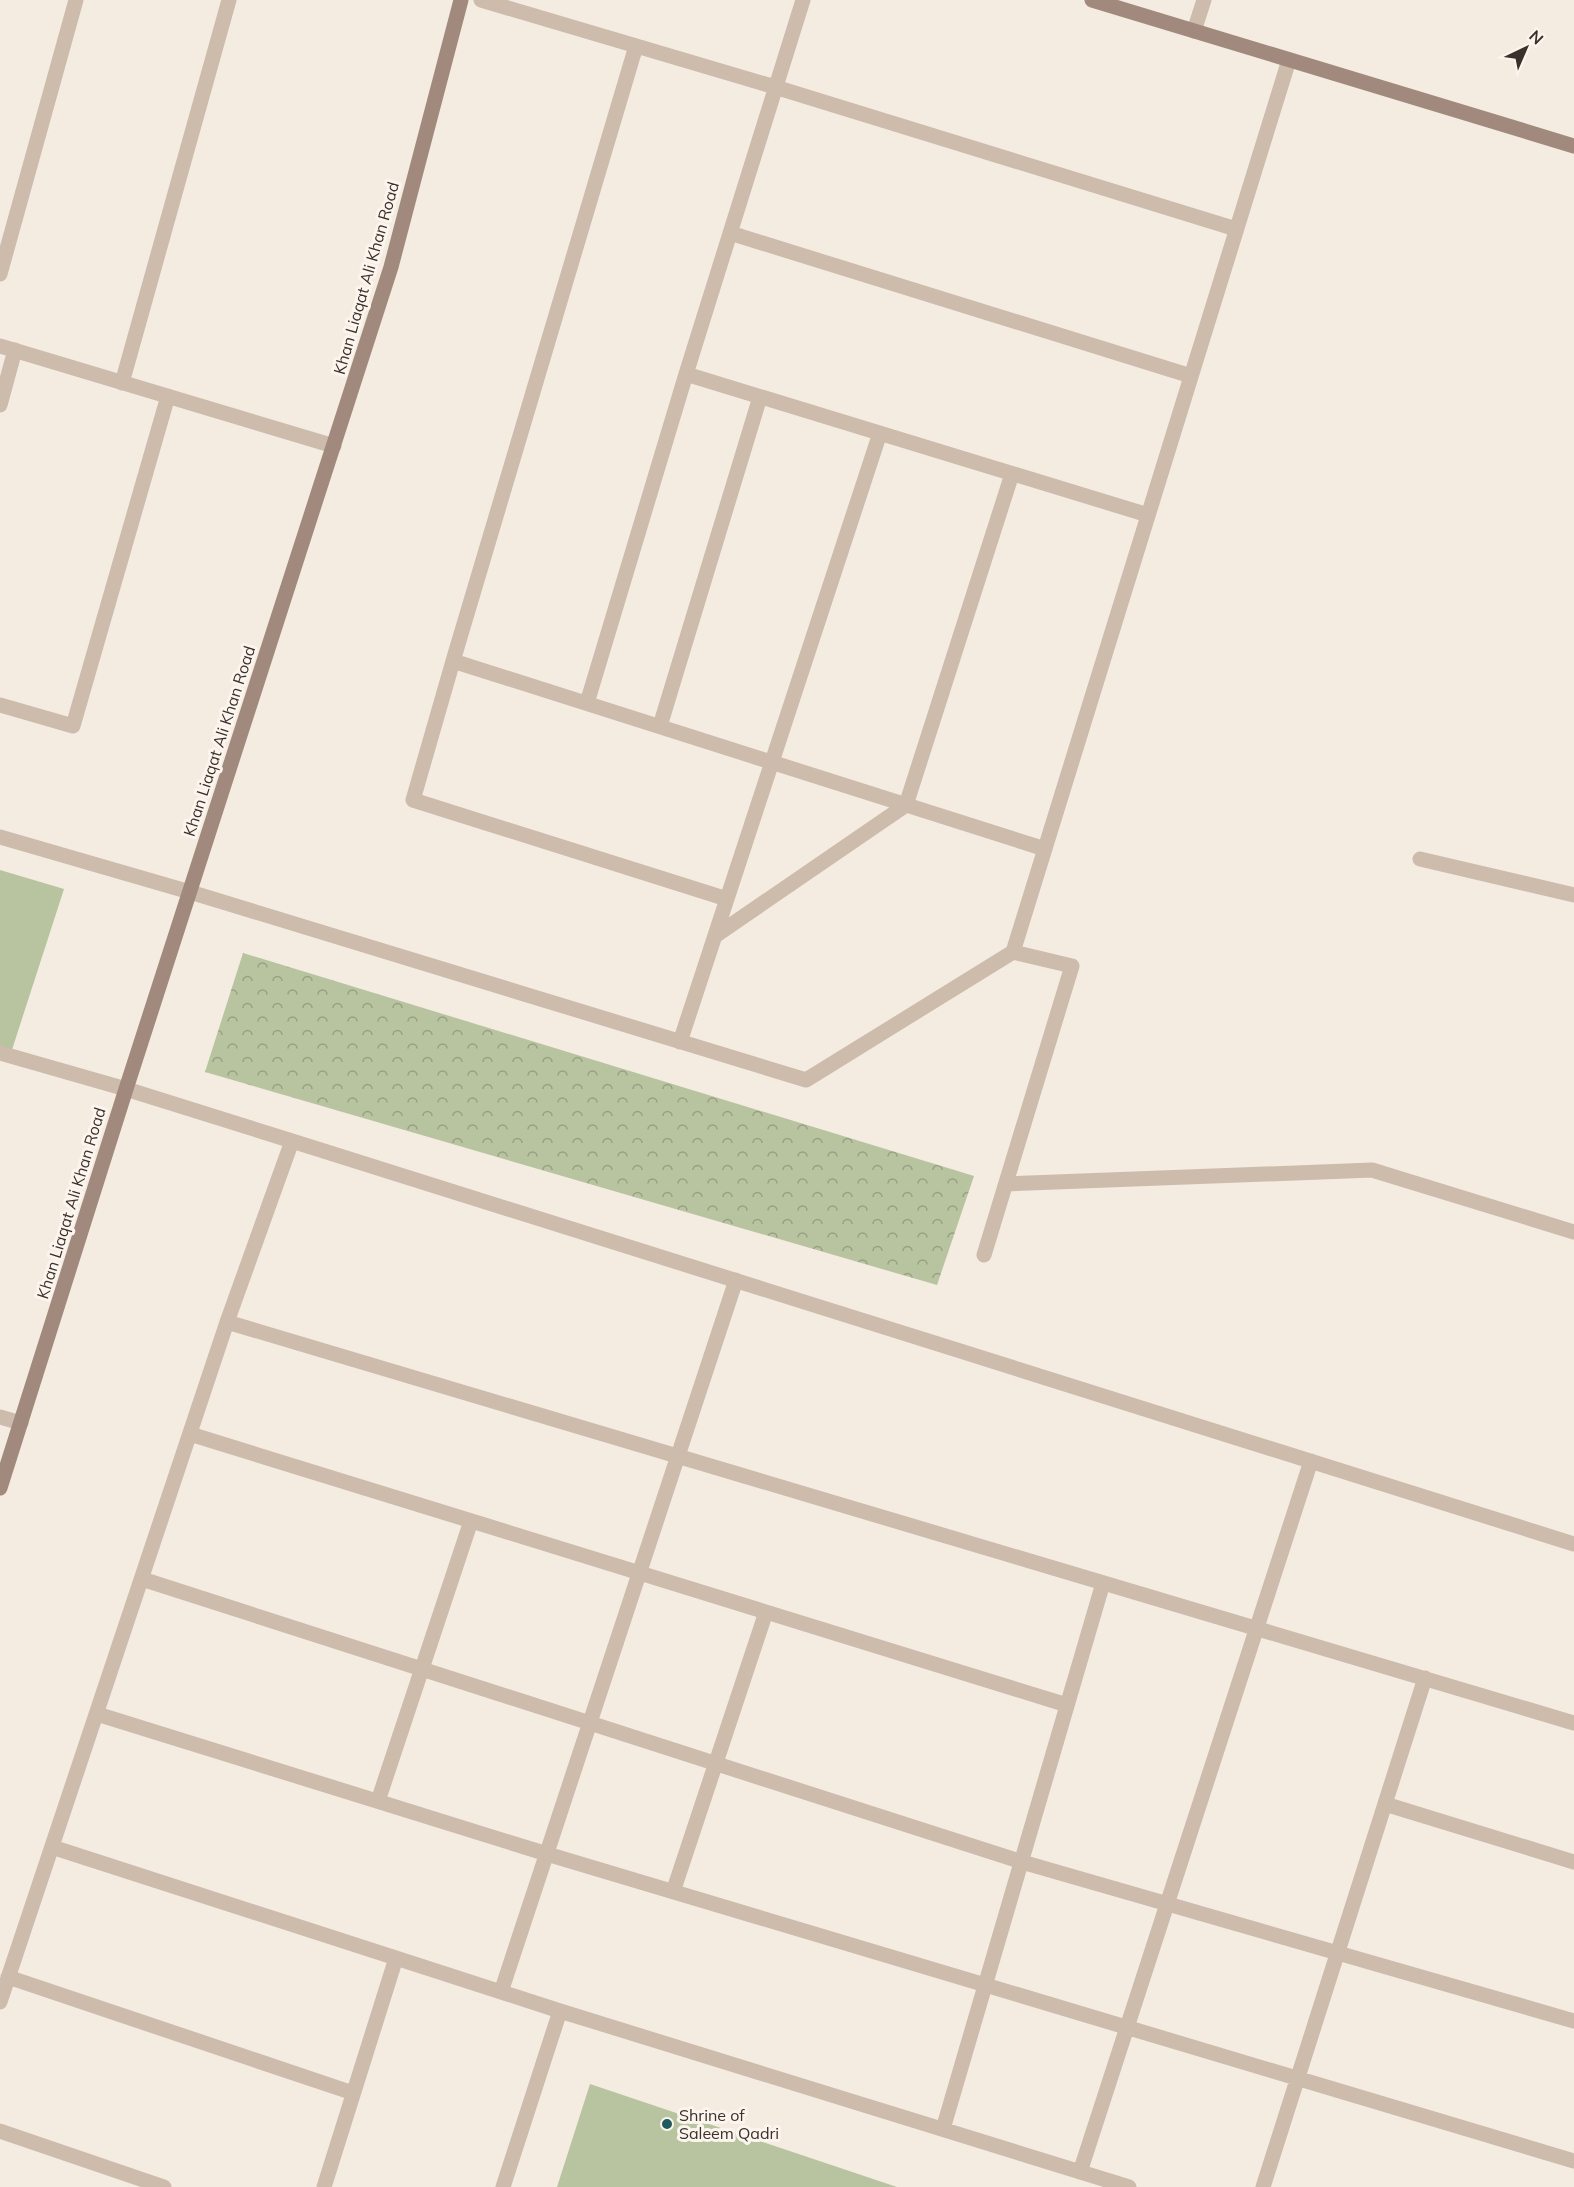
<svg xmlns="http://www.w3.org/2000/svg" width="1574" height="2187" font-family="Mulish,sans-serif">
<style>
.grass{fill:#b8c4a0}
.park{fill:url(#park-crowns)}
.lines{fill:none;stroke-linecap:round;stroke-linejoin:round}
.lane{stroke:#cdbbac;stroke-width:15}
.street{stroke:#cdbbac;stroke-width:15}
.secondary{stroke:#a18a7d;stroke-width:15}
.poi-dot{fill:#1f5a5e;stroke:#fbf5ee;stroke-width:2}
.labels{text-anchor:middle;stroke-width:6;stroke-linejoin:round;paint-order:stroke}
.street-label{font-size:16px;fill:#3b302b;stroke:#fbf5ee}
.poi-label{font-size:16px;fill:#3b302b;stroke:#fbf5ee;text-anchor:start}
</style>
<defs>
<pattern id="park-crowns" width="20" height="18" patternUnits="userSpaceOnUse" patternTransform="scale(1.5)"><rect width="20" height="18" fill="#b8c4a0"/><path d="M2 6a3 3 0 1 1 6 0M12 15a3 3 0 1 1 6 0" fill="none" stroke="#97a083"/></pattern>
</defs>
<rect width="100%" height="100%" fill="#f4ebe1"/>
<path class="grass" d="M0,870L64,889L9,1059L0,1056Z
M590,2084L897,2187H557Z"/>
<path class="park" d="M243,953L974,1176L937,1285L205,1072Z"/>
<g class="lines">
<path class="lane" d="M1420,859L1574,895
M1006,1184L1372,1170L1574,1232"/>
<path class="street" d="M481,0L775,87L1236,229
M1194,31L1204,0
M636,46L453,661L1045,849
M730,233L1191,376
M0,274L76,0
M0,346L334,446
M686,374L1148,515
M122,383L229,0
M0,405L15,350
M453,661L413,800L727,899
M587,703L686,374L803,0
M0,705L73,726L168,396
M660,726L760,397
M0,837L190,892L806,1080L1013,952
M715,936L906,805L1012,474
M680,1042L880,433
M0,1053L126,1089L292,1141L1574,1544
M984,1255L1072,966L1013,952L1289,60
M227,1322L1574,1723
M0,1417L21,1423
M190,1434L1067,1705
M142,1579L1022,1862L1574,2021
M97,1714L547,1854L1574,2161
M378,1801L471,1521
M1385,1804L1574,1862
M52,1847L560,2011L1129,2187
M673,1892L766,1612
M8,1977L353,2093
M501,1992L736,1280
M0,2002L227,1322L292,1141
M943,2129L1103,1583
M0,2131L164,2187
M1080,2172L1311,1461
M324,2187L396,1958
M503,2187L560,2011
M1263,2187L1425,1678"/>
<path class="secondary" d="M1092,0L1574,146
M0,1488L126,1089L391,267L461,0"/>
</g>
<circle class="poi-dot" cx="667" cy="2124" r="6"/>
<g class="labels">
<g class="street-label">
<text transform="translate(366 278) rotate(-74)" y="6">Khan Liaqat Ali Khan Road</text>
<text transform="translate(219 741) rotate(-72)" y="6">Khan Liaqat Ali Khan Road</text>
<text transform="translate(71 1203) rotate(-73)" y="6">Khan Liaqat Ali Khan Road</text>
</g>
<g class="poi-label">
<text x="679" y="2121">Shrine of<tspan x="679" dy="18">Saleem Qadri</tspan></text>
</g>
</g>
<g transform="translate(1526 48) rotate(44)" stroke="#fbf5ee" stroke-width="4.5" paint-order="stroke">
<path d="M0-4.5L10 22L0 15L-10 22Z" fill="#3b302b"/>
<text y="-9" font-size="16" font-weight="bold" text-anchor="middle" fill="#3b302b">N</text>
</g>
</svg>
